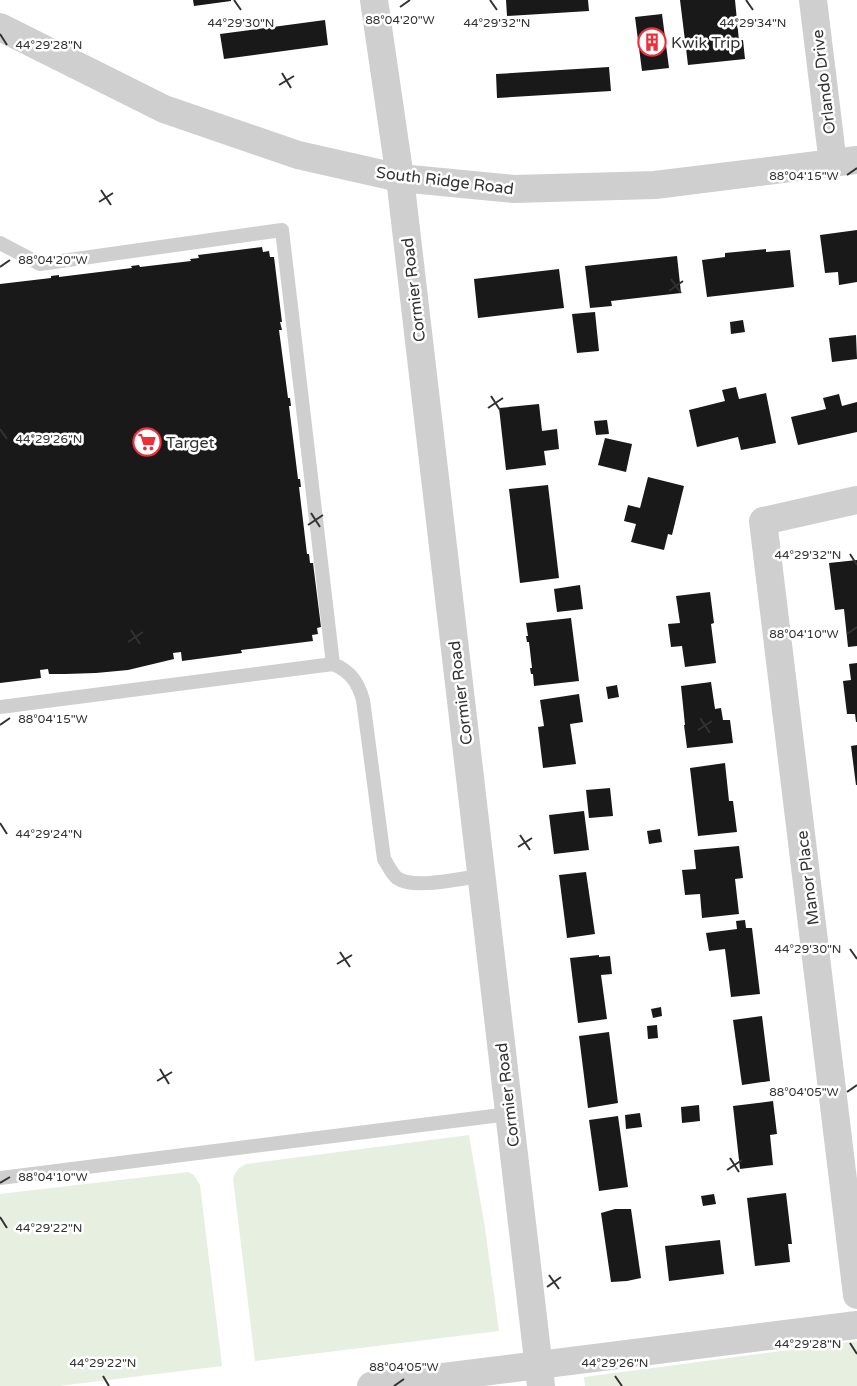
<svg xmlns="http://www.w3.org/2000/svg" width="857" height="1386" font-family="'Varela Round',sans-serif">
<style>
.green{fill:#e7efe0}
.building{fill:#191919}
.lines{fill:none;stroke-linecap:round;stroke-linejoin:round}
.service{stroke:#cfcfcf;stroke-width:14}
.minor{stroke:#cfcfcf;stroke-width:28}
.tertiary{stroke:#cfcfcf;stroke-width:28}
.ticks{fill:none;stroke:#323232;stroke-width:2}
.labels{text-anchor:middle;stroke-width:5;stroke-linejoin:round;paint-order:stroke}
.poi-label{font-size:16px;fill:#323232;stroke:#fff;text-anchor:start}
.street-label{font-size:16px;fill:#323232;stroke:#fff}
.ticks-label{font-size:12px;text-anchor:middle;fill:#323232;stroke:#fff;stroke-width:5;stroke-linejoin:round;paint-order:stroke}
</style>
<rect width="100%" height="100%" fill="#fff"/>
<path class="green" d="M469,1135L485,1228L499,1331L255,1361L233,1178C236,1171 239,1167 246,1164Z
M188,1172L194,1175L200,1185L222,1366L59,1386H0V1194Z
M857,1341V1386H585L584,1377Z"/>
<path class="building" d="M193,0H231V1L194,6Z
M506,0H588L589,11L507,16Z
M680,0H735L739,41L743,40L745,59L688,65Z
M662,14L669,68L642,71L635,17Z
M325,20L328,45L224,59L220,34Z
M609,67L611,91L497,98L496,74Z
M857,230V282L839,285L838,272L825,273L820,235Z
M262,247L263,252L269,251L270,257H274L282,322H280L282,330H279L288,398H290L291,406H289L298,479H300L301,487H299L307,554H309L310,563H313L321,627L317,628L318,634L312,635L313,641L241,650L242,653L182,661L181,652L173,653L174,659L128,670L96,673L65,674H49L48,669L40,670L41,678L0,683V284L51,278V276L59,275V277L132,268L131,266L139,265L140,267L191,261L190,259L199,258L198,255Z
M766,249V252L790,250L794,287L707,297L702,260L725,257V253Z
M677,256L681,293L611,301L612,306L590,308L585,266Z
M559,269L564,308L478,318L474,279Z
M595,312L599,351L577,353L572,314Z
M743,320L745,332L731,334L730,322Z
M856,335L857,359L832,362L829,338Z
M736,387L739,399L766,393L776,443L741,450L738,437L697,447L689,410L725,401L722,390Z
M839,394L842,406L857,402V432L798,445L791,417L826,409L823,398Z
M539,404L542,431L557,429L559,449L544,451L546,465L506,470L499,408Z
M607,420L609,434L596,435L594,421Z
M605,438L632,444L626,472L598,465Z
M648,477L684,486L672,535L668,534L664,550L631,542L636,524L624,521L628,505L640,508Z
M548,485L559,578L520,583L509,489Z
M857,560V646L848,647L844,609L835,610L829,563Z
M580,585L583,609L557,612L554,589Z
M710,592L714,623L711,624L716,663L685,667L682,646L671,647L668,624L680,623L676,596Z
M571,618L579,681L534,686L533,674H531L530,668H532L529,642H527L526,636H528L526,623Z
M857,663V722H856L855,714H847L843,681L851,680L849,664Z
M711,682L715,709L721,708L723,720H730L733,743L687,748L684,725H685L681,686Z
M617,685L619,697L608,699L606,687Z
M579,694L583,722L570,724L576,764L543,768L538,727L544,726L540,700Z
M857,745V785H856L851,746Z
M725,763L729,801H733L737,832L698,836L690,768Z
M610,788L613,816L589,818L586,790Z
M584,811L589,850L554,854L549,815Z
M660,829L662,842L649,844L647,831Z
M739,846L743,878L735,879L739,914L702,918L700,894L685,895L682,870L696,869L694,850Z
M586,872L595,934L567,938L559,875Z
M745,920L746,928H752L760,994L731,997L725,949L709,951L706,933L737,929L736,921Z
M599,955V957L610,956L612,974L601,975L607,1019L578,1023L570,958Z
M661,1007L662,1016L653,1018L651,1009Z
M762,1016L770,1081L742,1085L733,1020Z
M657,1025L658,1038L648,1039L647,1026Z
M609,1032L618,1103L588,1108L579,1036Z
M773,1101L777,1134L770,1135L773,1165L740,1169L733,1106Z
M699,1105L700,1121L682,1123L681,1107Z
M640,1113L642,1127L626,1129L625,1115Z
M618,1116L628,1187L599,1191L589,1120Z
M786,1193L792,1244H788L790,1262L755,1266L747,1198Z
M714,1194L716,1204L703,1206L701,1196Z
M615,1209H631L641,1278L627,1281L611,1282L601,1213Z
M720,1240L724,1274L669,1281L665,1246Z"/>
<g class="lines">
<path class="service" d="M0,243L40,264L282,230L333,664
M0,707L333,664C350,671 358,682 363,700L384,859C388,865 392,874 397,878C414,890 461,878 481,876
M0,1178L509,1114"/>
<path class="minor" d="M813,0L833,164
M0,27L164,109L298,155L400,178L514,189L655,185L857,160
M857,500L763,521L857,1295
M371,1386L857,1325"/>
<path class="tertiary" d="M374,0L400,178L541,1386"/>
</g>
<path class="ticks" d="M234,0L241,10M490,0L497,10M746,0L753,10M400,7L410,0M0,34L7,45M282,73L291,88M279,85L294,76M847,175L857,168M101,190L111,205M99,202L113,193M0,267L10,260M671,279L681,293M669,291L683,281M491,396L500,410M488,408L503,398M0,429L7,439M311,513L320,527M308,525L323,515M850,554L857,565M131,630L140,644M847,634L857,627M128,642L143,632M700,718L710,733M0,725L10,718M698,730L712,721M0,823L7,834M520,835L530,850M518,847L532,838M850,949L857,959M340,952L350,967M337,964L352,955M160,1069L169,1084M157,1081L172,1072M847,1092L857,1085M730,1158L739,1172M727,1170L742,1160M0,1183L10,1177M0,1217L7,1228M549,1275L559,1289M547,1287L561,1277M850,1343L857,1354M103,1376L109,1386M615,1376L622,1386M394,1386L404,1379"/>
<defs>
<g id="building-ring" transform="scale(1.4375)"><circle r="9.5" fill="#fff" stroke="#ee2f3a" stroke-width="1.5"/><path d="M-4-6H4V6H1V3H-1V6H-4ZM-2.5-4.3h1.7v1.8h-1.7ZM.8-4.3h1.7v1.8H.8ZM-2.5-1h1.7V.8h-1.7ZM.8-1h1.7V.8H.8Z" fill="#ee2f3a"/></g>
<g id="supermarket-ring" transform="scale(1.4375)"><circle r="9.5" fill="#fff" stroke="#ee2f3a" stroke-width="1.5"/><path d="M-6-5.5h2.5l.6 2H6L4.5 2H-2.5L-4.4-4H-6ZM-1.5 3.2a1.3 1.3 0 1 0 .1 0ZM3 3.2a1.3 1.3 0 1 0 .1 0Z" fill="#ee2f3a"/></g>
</defs>
<g fill-rule="evenodd">
<use href="#building-ring" x="652" y="42"/>
<use href="#supermarket-ring" x="147" y="442"/>
</g>
<g class="labels">
<g class="poi-label">
<text x="671" y="48">Kwik Trip</text>
<text x="166" y="448">Target</text>
</g>
<g class="street-label">
<text transform="translate(823 82) rotate(-97)" y="6">Orlando Drive</text>
<text transform="translate(445 180) rotate(7)" y="6">South Ridge Road</text>
<text transform="translate(413 290) rotate(-97)" y="6">Cormier Road</text>
<text transform="translate(460 693) rotate(-97)" y="6">Cormier Road</text>
<text transform="translate(807 878) rotate(-97)" y="6">Manor Place</text>
<text transform="translate(507 1095) rotate(-97)" y="6">Cormier Road</text>
</g>
</g>
<g class="ticks-label">
<text x="400" y="24">88°04'20"W</text>
<text x="241" y="27">44°29'30"N</text>
<text x="497" y="27">44°29'32"N</text>
<text x="753" y="27">44°29'34"N</text>
<text x="49" y="49">44°29'28"N</text>
<text x="804" y="180">88°04'15"W</text>
<text x="53" y="264">88°04'20"W</text>
<text x="49" y="443">44°29'26"N</text>
<text x="808" y="559">44°29'32"N</text>
<text x="804" y="638">88°04'10"W</text>
<text x="53" y="723">88°04'15"W</text>
<text x="49" y="838">44°29'24"N</text>
<text x="808" y="953">44°29'30"N</text>
<text x="804" y="1096">88°04'05"W</text>
<text x="53" y="1181">88°04'10"W</text>
<text x="49" y="1232">44°29'22"N</text>
<text x="808" y="1348">44°29'28"N</text>
<text x="103" y="1367">44°29'22"N</text>
<text x="615" y="1367">44°29'26"N</text>
<text x="404" y="1371">88°04'05"W</text>
</g>
</svg>
